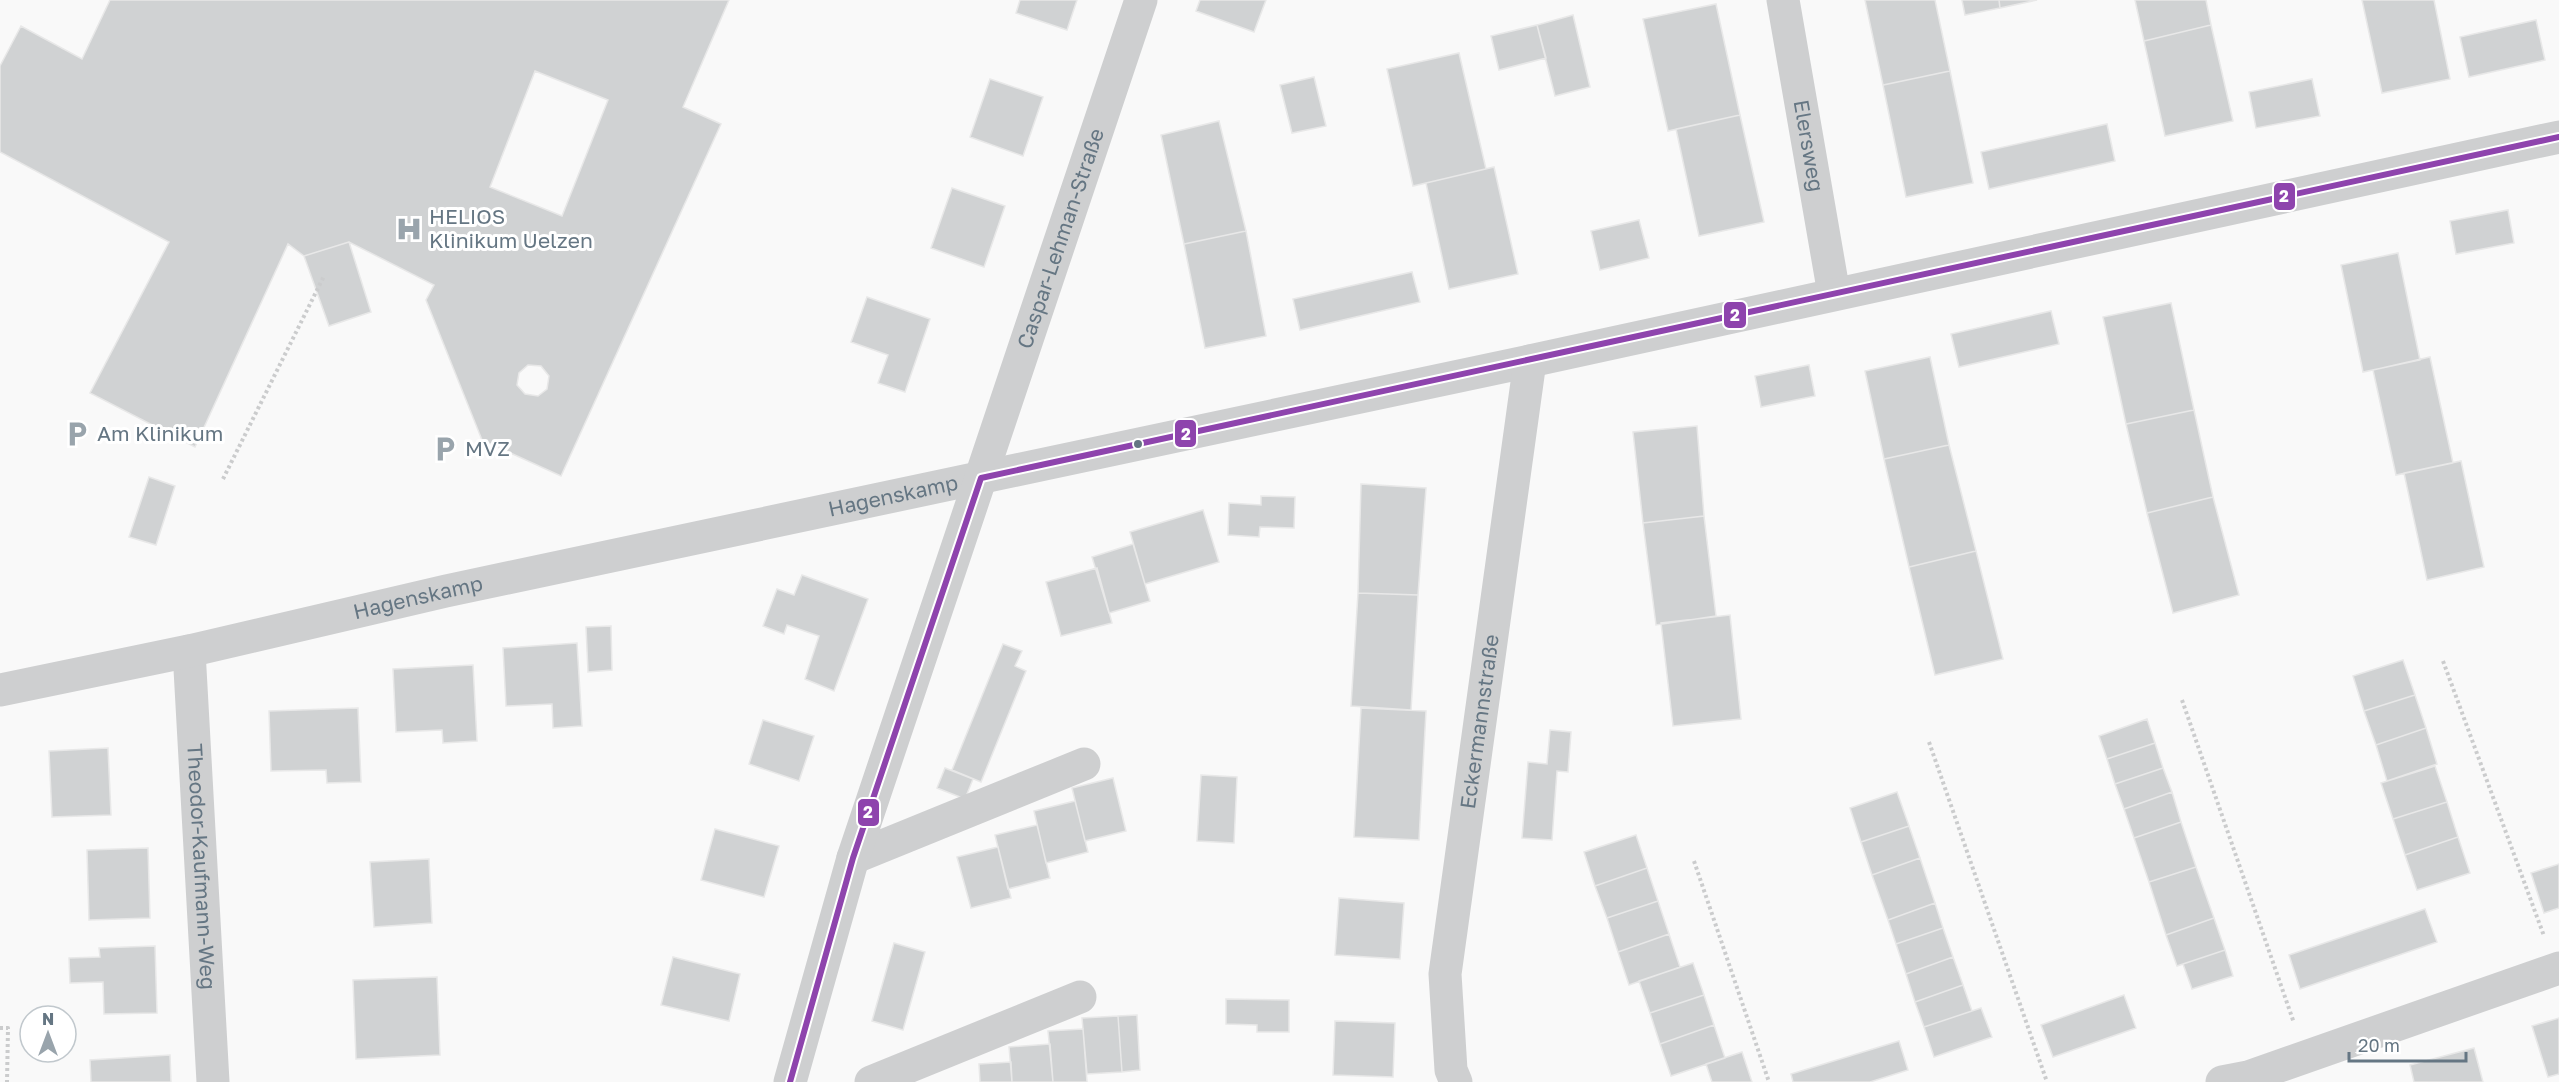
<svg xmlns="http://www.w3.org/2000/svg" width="2559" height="1082" font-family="'Golos Text',sans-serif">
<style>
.building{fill:#d0d2d3;stroke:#e8e8e8;stroke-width:1.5;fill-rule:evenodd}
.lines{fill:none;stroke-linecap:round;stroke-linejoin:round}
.path{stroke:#cbcccd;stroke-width:4;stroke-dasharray:3 3;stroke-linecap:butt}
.minor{stroke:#cecfd0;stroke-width:33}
.bus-1-casing{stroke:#fff;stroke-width:10}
.bus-1{stroke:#8e44ad;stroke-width:6}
.bus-dot{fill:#657683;stroke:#fff;stroke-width:2}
.labels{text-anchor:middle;stroke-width:6;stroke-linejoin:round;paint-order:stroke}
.street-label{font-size:21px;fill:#657683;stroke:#fff}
.poi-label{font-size:21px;fill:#657683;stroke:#fff;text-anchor:start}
.line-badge{stroke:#fff;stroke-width:2}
.badge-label{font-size:16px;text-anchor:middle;font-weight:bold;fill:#fff}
</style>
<rect width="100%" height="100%" fill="#f9f9f9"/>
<path class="building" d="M110,0H729L683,107L721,124L561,476L482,440L426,300L434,285L349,242L304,256L288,244L195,447L90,393L169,242L0,152V66L21,26L82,59ZM535,71L608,100L562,216L490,187ZM528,365L541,366L549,376L547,389L538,396L525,394L517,385L519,373Z
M1020,0H1077L1067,30L1016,13Z
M1200,0H1266L1254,32L1196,11Z
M1865,0H1935L1950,71L1883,85Z
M1962,0H1999L2000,8L1965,15Z
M1999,0H2037L2000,8Z
M2135,0H2206L2211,25L2144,41Z
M2362,0H2434L2450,79L2382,93Z
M1716,4L1740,115L1668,131L1643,19Z
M1573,15L1590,87L1555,96L1537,25Z
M2536,20L2545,60L2469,77L2460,37Z
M1537,25L1546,58L1499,70L1491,36Z
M2211,25L2233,121L2165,136L2144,41Z
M1459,53L1486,169L1413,186L1387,69Z
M1950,71L1973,183L1906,197L1883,85Z
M1314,77L1326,126L1292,133L1280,85Z
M990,79L1043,97L1023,156L970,137Z
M2312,79L2320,116L2256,128L2249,92Z
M1740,115L1764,222L1699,236L1676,129Z
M1219,121L1246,231L1184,244L1161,135Z
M2107,124L2115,161L1989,189L1981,152Z
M1494,167L1518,274L1449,289L1426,183Z
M952,188L1005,206L984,267L931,248Z
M2508,210L2514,243L2456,254L2450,221Z
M1639,220L1649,258L1600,270L1591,231Z
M1246,231L1266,336L1205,348L1184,244Z
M349,242L371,312L329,326L304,256Z
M2398,253L2420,360L2363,372L2341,265Z
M1412,272L1420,302L1300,330L1293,299Z
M867,297L930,319L905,392L878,383L888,355L851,342Z
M2171,303L2194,410L2126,424L2103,317Z
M2051,311L2059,344L1959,367L1951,334Z
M1930,357L1949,445L1884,459L1865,371Z
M2430,357L2453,463L2396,475L2373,370Z
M1809,365L1815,396L1761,407L1755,376Z
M2194,410L2213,497L2147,513L2126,424Z
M1697,426L1704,516L1643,523L1633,432Z
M1949,445L1976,551L1909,567L1884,459Z
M2461,461L2484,567L2427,580L2404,473Z
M149,477L175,486L156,545L129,537Z
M1361,484L1426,488L1418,595L1358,593Z
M1261,496L1295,497L1294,528L1260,527L1259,537L1228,535L1229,503L1261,505Z
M2213,497L2239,595L2173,613L2147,513Z
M1203,510L1219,562L1145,584L1130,532Z
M1704,516L1716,616L1656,625L1643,523Z
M1133,544L1150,601L1109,613L1092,557Z
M1976,551L2003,659L1935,675L1909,567Z
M1097,568L1112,623L1061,636L1046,582Z
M802,575L868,599L834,691L805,679L819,636L787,625L784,634L763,626L777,589L794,595Z
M1358,593L1418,595L1411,710L1351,706Z
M1730,615L1741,719L1673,726L1661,623Z
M611,626L612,670L588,672L586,627Z
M577,643L582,726L553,728L552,704L506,706L503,648Z
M1003,644L1022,651L1015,666L1026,671L981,782L952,770Z
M2403,660L2415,695L2364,711L2353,676Z
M473,665L477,741L443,743L442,730L396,732L393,669Z
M2415,695L2426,728L2376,745L2364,711Z
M358,708L361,782L327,783L326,770L271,771L269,711Z
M1361,708L1426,711L1419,840L1354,837Z
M2147,719L2155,743L2107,759L2099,736Z
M763,720L814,736L799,781L749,764Z
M2426,728L2437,764L2387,781L2376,745Z
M1550,730L1571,732L1568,772L1557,771L1552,840L1522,838L1528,762L1547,764Z
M2155,743L2163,768L2115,784L2107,759Z
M108,748L111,815L52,817L49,751Z
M2435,766L2447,802L2393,819L2381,783Z
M945,768L973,779L965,799L937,788Z
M2163,768L2172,792L2124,809L2115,784Z
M1201,775L1237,777L1234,843L1197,841Z
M1113,778L1126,831L1085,841L1072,788Z
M1897,792L1909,826L1861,842L1850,808Z
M2172,792L2181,822L2134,838L2124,809Z
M1075,801L1088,852L1046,863L1034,811Z
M2447,802L2458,837L2405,855L2393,819Z
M2181,822L2196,867L2149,882L2134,838Z
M1037,825L1050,878L1008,889L995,835Z
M1909,826L1920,858L1872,875L1861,842Z
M715,829L779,846L764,897L701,880Z
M1636,835L1647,868L1595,886L1584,852Z
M2458,837L2470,873L2417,890L2405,855Z
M998,847L1011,898L971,908L957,857Z
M148,848L150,918L89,920L87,850Z
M1920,858L1935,903L1888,920L1872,875Z
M429,859L432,923L374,927L370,862Z
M2559,864V908L2544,913L2531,873Z
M2196,867L2214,918L2166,935L2149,882Z
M1647,868L1658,901L1607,918L1595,886Z
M1339,898L1404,903L1400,959L1335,955Z
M1658,901L1669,934L1618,952L1607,918Z
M1935,903L1943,928L1896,944L1888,920Z
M2425,909L2437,942L2300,989L2289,955Z
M2214,918L2225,950L2177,966L2166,935Z
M1943,928L1953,957L1906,974L1896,944Z
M1669,934L1680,967L1629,985L1618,952Z
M894,943L925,952L903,1030L872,1021Z
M155,946L157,1013L104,1014L103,982L70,983L69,958L100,957L99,948Z
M2225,950L2233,976L2192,989L2183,964Z
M673,957L740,974L729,1021L661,1005Z
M1953,957L1963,985L1915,1002L1906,974Z
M1693,963L1704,995L1650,1013L1639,981Z
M437,977L440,1055L356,1059L353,980Z
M1963,985L1972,1011L1924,1027L1915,1002Z
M1704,995L1714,1025L1660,1044L1650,1013Z
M2124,995L2136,1028L2053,1057L2041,1025Z
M1226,999L1289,1000V1032H1257V1025L1226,1024Z
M1981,1008L1992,1037L1934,1057L1924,1027Z
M1137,1015L1140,1070L1122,1072L1118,1016Z
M1118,1016L1122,1072L1087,1074L1082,1018Z
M2559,1018V1074L2548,1077L2532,1026Z
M1335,1021L1395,1023L1393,1077L1333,1075Z
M1714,1025L1725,1058L1671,1076L1660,1044Z
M1083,1029L1087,1082H1053L1048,1031Z
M1899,1041L1908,1070L1870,1082H1793L1791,1074Z
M1050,1044L1053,1082H1012L1009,1047Z
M2474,1048L2483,1082H2414L2410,1065Z
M1742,1052L1752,1082H1712L1706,1064Z
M170,1055L171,1082H91L90,1060Z
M1011,1062L1012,1082H980L979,1064Z"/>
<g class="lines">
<path class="path" d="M223,479L324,276
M2443,661L2544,936
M2182,700L2294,1023
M1929,742L2047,1082
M1694,861L1769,1082
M0,1028H8L7,1082"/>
<g class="minor">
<path id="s1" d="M1783,0L1834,294"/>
<path id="s2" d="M189,651L213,1082"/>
<path id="s3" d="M0,690L189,651L446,591L1530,361L2559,137"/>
<path d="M853,858L1084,764"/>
<path id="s4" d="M790,1082L853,858L1141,0"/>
<path d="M871,1082L1080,997"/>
<path id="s5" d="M1456,1082L1451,1070L1445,974L1530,361"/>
<path d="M2222,1082L2248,1077L2559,968"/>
</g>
<g class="bus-1-casing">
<path id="bus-1" d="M790,1082L853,858L981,478L2559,137"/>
</g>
<use href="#bus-1" class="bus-1"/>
</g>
<defs>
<g id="hospital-bare" transform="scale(2.07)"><path d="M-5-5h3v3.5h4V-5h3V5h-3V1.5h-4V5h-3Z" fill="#99a4ac" stroke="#fff" stroke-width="2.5" paint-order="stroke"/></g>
<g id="parking-bare" transform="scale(2.07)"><path d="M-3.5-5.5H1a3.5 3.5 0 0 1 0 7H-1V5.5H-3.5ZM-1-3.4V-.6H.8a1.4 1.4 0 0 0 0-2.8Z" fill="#99a4ac" stroke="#fff" stroke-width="2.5" paint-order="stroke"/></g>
</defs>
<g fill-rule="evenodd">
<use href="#hospital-bare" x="409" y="229"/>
<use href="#parking-bare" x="77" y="434"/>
<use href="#parking-bare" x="445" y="449"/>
</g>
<circle class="bus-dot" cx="1138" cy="444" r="5"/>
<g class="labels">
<g class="street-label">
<text dy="7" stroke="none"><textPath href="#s1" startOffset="148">Elersweg</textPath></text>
<text dy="7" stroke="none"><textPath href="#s4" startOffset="886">Caspar-Lehman-Straße</textPath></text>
<text dy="7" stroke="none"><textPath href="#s3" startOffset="914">Hagenskamp</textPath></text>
<text dy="7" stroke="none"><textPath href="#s3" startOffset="428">Hagenskamp</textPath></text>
<text dy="7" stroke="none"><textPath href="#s5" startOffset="364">Eckermannstraße</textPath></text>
<text dy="7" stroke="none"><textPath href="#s2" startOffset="216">Theodor-Kaufmann-Weg</textPath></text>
</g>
<g class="poi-label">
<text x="429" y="224">HELIOS<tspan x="429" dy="24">Klinikum Uelzen</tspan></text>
<text x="97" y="441">Am Klinikum</text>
<text x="465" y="456">MVZ</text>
</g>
</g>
<g class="line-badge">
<rect x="2273" y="182" width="23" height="29" rx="6" fill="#8e44ad"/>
<rect x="1723" y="301" width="24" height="28" rx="6" fill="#8e44ad"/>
<rect x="1174" y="419" width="23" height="29" rx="6" fill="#8e44ad"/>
<rect x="857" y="798" width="23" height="29" rx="6" fill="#8e44ad"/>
</g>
<g class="badge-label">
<text x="2284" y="202">2</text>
<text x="1735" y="321">2</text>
<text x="1186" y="440">2</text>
<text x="868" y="818">2</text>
</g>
<g transform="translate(48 1034)"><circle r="28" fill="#ffffff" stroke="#c1c8cd" stroke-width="1.5"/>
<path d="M0-4.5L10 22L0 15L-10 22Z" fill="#99a4ac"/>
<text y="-9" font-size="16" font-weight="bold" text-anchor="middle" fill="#657683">N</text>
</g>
<path d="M2349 1052v9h117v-9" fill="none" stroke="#657683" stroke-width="3"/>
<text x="2358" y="1052" font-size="18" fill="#657683" stroke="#ffffff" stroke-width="4.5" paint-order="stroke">20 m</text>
</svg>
